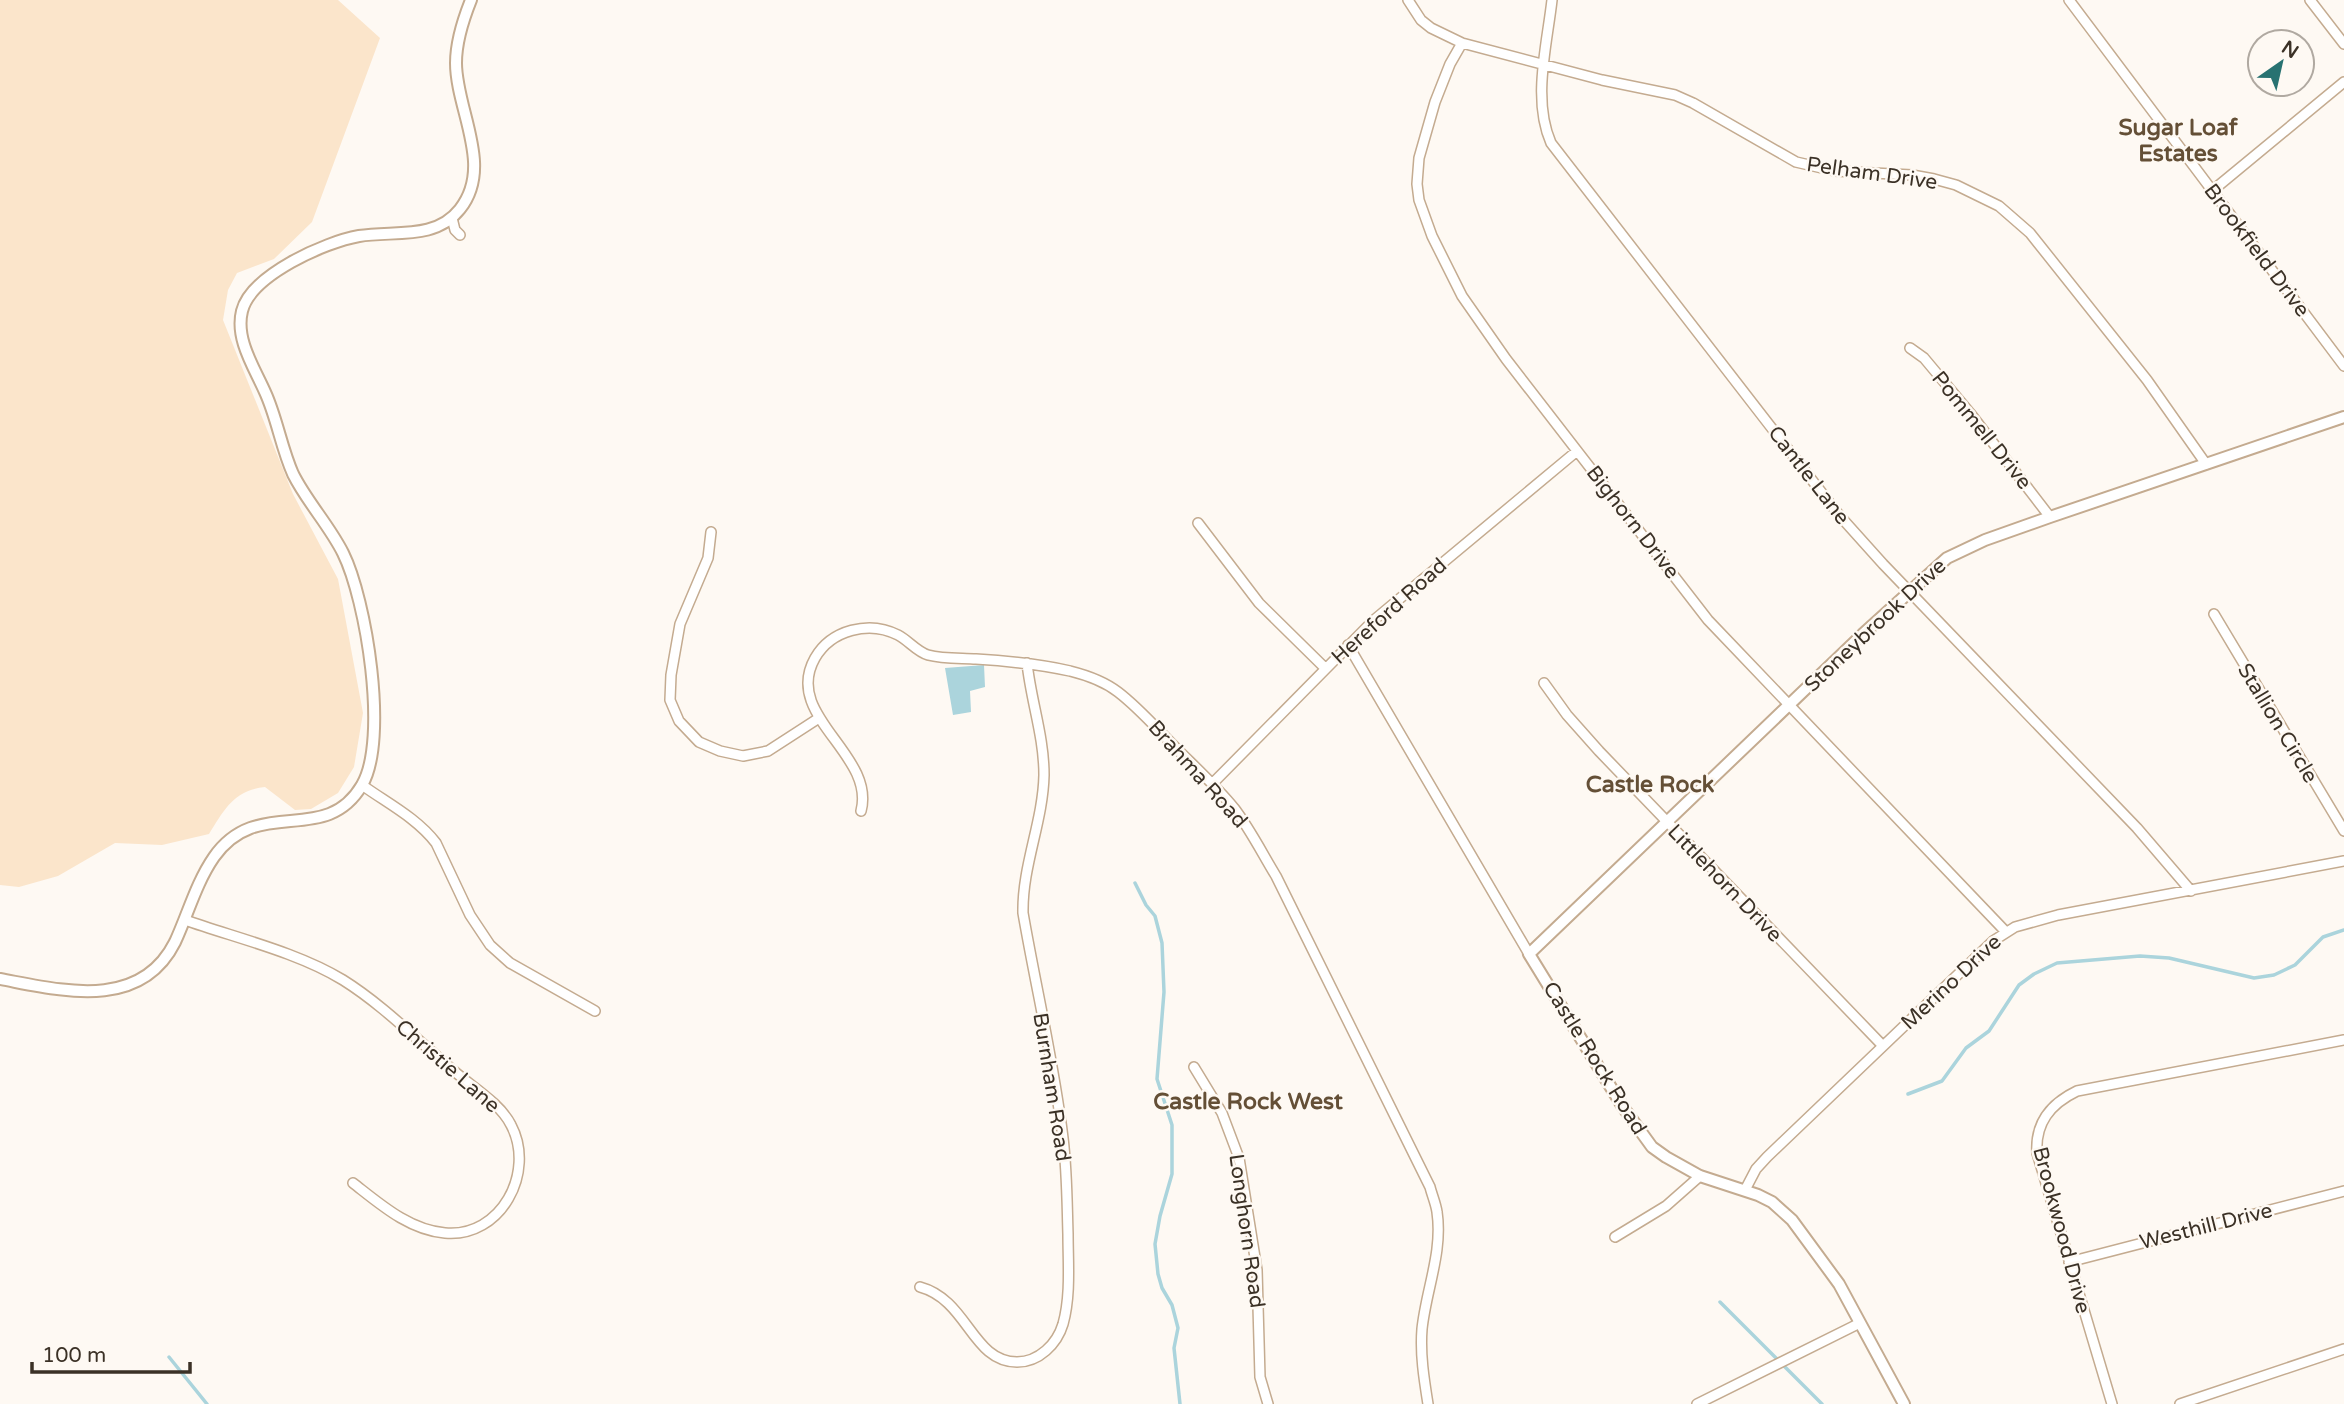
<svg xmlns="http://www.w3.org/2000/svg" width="2344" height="1404" font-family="'Varela Round',sans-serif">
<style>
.green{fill:#fbe5cb}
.water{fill:#abd4dc}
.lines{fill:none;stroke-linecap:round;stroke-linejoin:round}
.stream{stroke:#abd4dc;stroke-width:3.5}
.minor-casing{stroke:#c4ab90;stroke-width:12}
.tertiary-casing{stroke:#c4ab90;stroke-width:14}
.minor{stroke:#fff;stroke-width:9}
.tertiary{stroke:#fff;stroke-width:10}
.labels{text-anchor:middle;stroke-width:5;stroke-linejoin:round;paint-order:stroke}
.street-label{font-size:21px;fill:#3b3126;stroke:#fef9f3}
.neighbourhood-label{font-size:23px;font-weight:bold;fill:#644f36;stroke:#fef9f3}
</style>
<rect width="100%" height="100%" fill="#fef9f3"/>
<path class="green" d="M0,0H338L380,38L312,222L274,259L237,273L228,290L223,320L293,494L338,579L363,713L354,767L338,793L311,809L295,810L265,787C234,790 224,810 209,834L162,845L115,843L58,876L19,887L0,885Z"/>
<path class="water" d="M984,665L985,687L970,691L971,712L953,715L945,668Z"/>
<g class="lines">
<path class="stream" d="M1135,883L1146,905L1155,916L1162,943L1164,992L1157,1079L1172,1125V1174L1160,1216L1155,1244L1158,1274L1162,1288L1172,1305L1178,1328L1174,1348L1180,1404
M1908,1094L1942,1081L1966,1048L1989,1031L2019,985L2034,974L2057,963L2140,956L2169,958L2254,978L2274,975L2295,965L2323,937L2344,930
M1720,1302L1822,1404
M169,1357L207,1404"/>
<g class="minor-casing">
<path id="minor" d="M1408,0L1421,20L1431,28L1462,43L1602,80L1675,95L1693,103L1796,162L1835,171L1912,175L1934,179L1956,185L1999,206L2030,233L2147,380L2206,464
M1552,0C1547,45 1532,100 1551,143L1839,515L1883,564L2137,828L2191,891
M2069,0L2344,366
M2310,0L2344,44
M1462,43L1450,64L1435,102L1419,158L1417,184L1419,200L1432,236L1462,296L1506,359L1708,620L2006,932
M2212,191L2344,82
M452,218L455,230L460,235
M1910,348L1924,358L1970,413L2050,517
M1198,523L1259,603L1325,668
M711,532L708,558L680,624L671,675L670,700L679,721L699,742L720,751L743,756L768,751L819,718
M2214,614L2344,831
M1348,645L1529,954
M1544,683L1567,715L1599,751L1883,1046
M1212,784L1374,620L1577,451
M362,785C387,803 417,818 436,843L470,915L490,945L510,963L595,1011
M861,811C876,754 782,716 815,658C831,630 869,620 898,635C908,640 917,652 928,655C943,659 961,658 976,659C1008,661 1039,664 1070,671C1086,675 1105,682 1118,692C1139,708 1157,729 1175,747C1195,767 1216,786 1234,808C1250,829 1262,853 1276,876L1430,1187C1432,1195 1436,1204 1437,1212C1443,1252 1426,1290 1422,1329C1420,1354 1424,1379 1428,1404
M185,920C236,938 297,952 343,980C383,1005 418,1041 454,1071C472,1087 500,1103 511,1125C536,1172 501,1238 445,1233C409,1230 380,1204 353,1183
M1194,1067L1222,1113L1239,1158L1257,1270L1260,1377L1268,1404
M1745,1190L1756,1169L1767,1157L1993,941L2015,927L2058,915L2344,861
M1615,1237L1666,1206L1700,1176
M2069,1262L2344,1191
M920,1287C968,1300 972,1362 1017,1362C1039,1362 1057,1344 1063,1324C1071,1295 1068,1263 1068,1234C1067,1202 1067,1170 1063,1138C1054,1063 1036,988 1023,913C1022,866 1043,822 1044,775C1044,736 1031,701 1027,663
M1697,1404L1860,1323
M2112,1404L2037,1153C2035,1123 2050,1104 2077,1091L2344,1040
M2180,1404L2344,1349"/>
</g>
<g class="tertiary-casing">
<path id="tertiary" d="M0,979C60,990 140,1012 175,942C188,914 196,883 214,857C258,794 325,848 362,785C389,739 366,599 343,553C329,525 307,502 293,474C281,447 277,418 265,392C254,367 235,339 242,311C251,275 325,242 359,236C393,230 435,241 460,209C494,166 456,110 456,63C456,41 463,20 471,0
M1904,1404L1839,1284L1792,1220L1772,1202L1758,1195L1700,1176L1666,1157L1652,1147L1623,1107L1529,954L1863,634L1947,558L1985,540L2050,517L2344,417"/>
</g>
<use href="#minor" class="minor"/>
<use href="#tertiary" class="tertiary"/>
</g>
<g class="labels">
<g class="street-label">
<text transform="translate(1872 173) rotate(8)" y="7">Pelham Drive</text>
<text transform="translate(2257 250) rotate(53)" y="7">Brookfield Drive</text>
<text transform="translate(1982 430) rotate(51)" y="7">Pommell Drive</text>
<text transform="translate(1809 475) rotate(52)" y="7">Cantle Lane</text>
<text transform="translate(1633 522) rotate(52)" y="7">Bighorn Drive</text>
<text transform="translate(1389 611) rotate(-42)" y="7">Hereford Road</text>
<text transform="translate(1875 625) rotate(-43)" y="7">Stoneybrook Drive</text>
<text transform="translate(2278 723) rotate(59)" y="7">Stallion Circle</text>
<text transform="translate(1198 774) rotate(48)" y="7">Brahma Road</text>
<text transform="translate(1725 883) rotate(46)" y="7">Littlehorn Drive</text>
<text transform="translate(1951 982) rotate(-43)" y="7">Merino Drive</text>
<text transform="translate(1595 1058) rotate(58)" y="7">Castle Rock Road</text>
<text transform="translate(448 1066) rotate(41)" y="7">Christie Lane</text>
<text transform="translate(1052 1087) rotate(81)" y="7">Burnham Road</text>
<text transform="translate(2206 1226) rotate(-14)" y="7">Westhill Drive</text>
<text transform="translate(2062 1230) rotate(75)" y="7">Brookwood Drive</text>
<text transform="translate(1247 1231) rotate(82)" y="7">Longhorn Road</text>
</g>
<g class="neighbourhood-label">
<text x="2178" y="135">Sugar Loaf<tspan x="2178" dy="26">Estates</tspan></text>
<text x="1650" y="792">Castle Rock</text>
<text x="1248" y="1109">Castle Rock West</text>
</g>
</g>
<g transform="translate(2281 63) rotate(34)"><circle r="33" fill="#fef9f3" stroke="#b0a9a1" stroke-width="2"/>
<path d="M0-5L12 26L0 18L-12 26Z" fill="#287271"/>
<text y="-10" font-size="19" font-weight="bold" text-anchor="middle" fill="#3b3126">N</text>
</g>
<path d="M32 1362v10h158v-10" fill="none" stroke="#3b3126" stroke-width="3.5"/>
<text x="42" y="1362" font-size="21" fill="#3b3126" stroke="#fef9f3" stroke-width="5" paint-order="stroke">100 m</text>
</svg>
